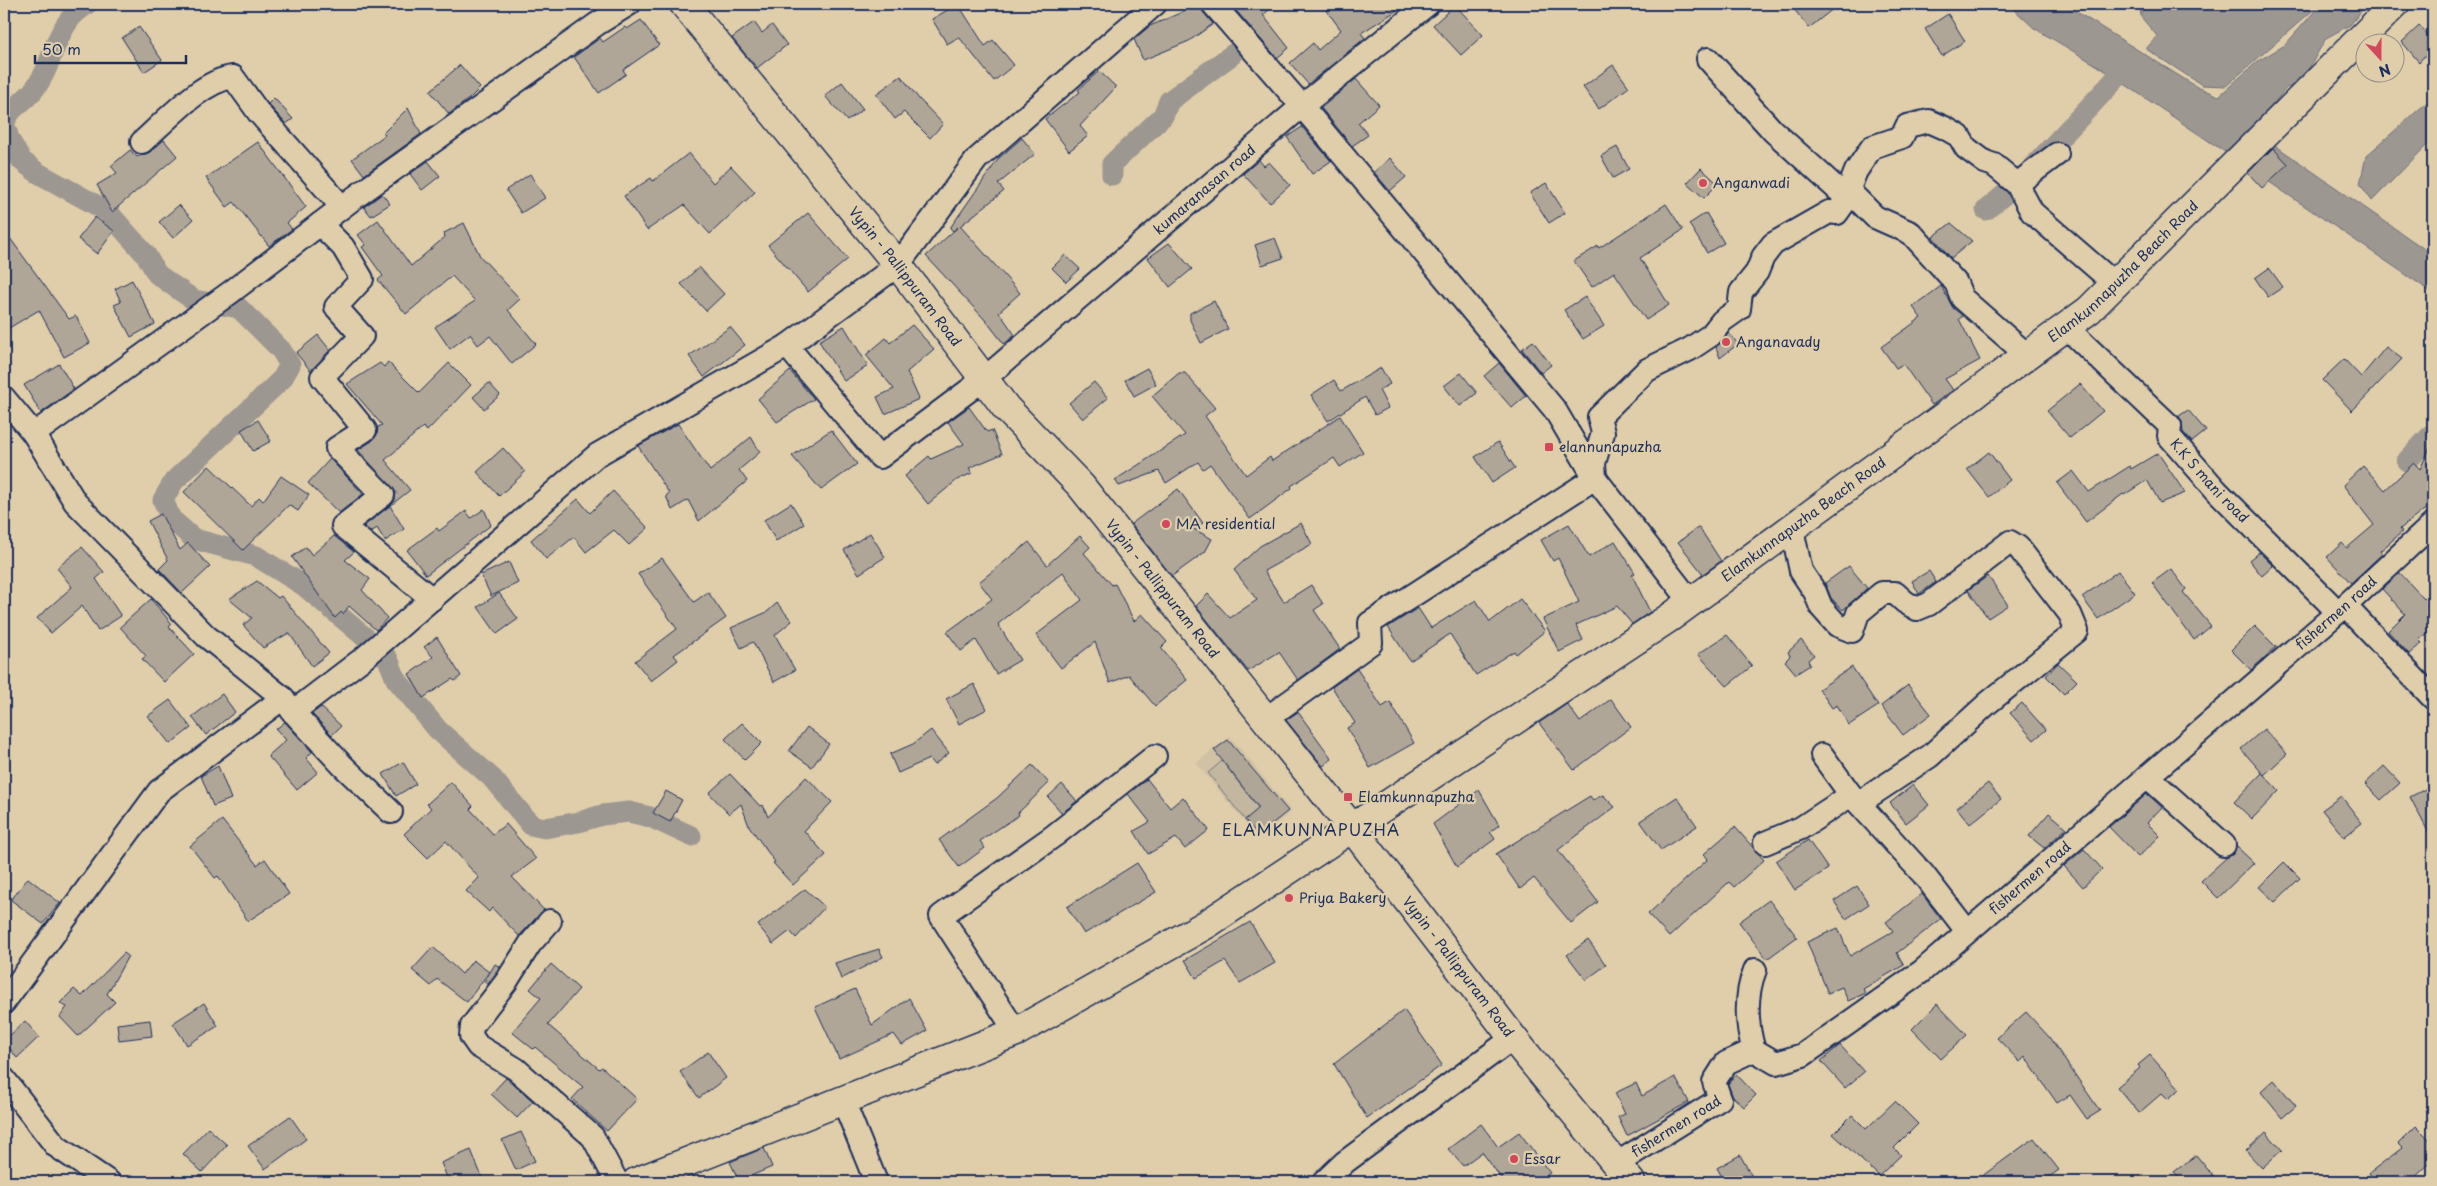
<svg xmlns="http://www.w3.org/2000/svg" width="2437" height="1186" font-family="'Playpen Sans',sans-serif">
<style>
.built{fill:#d2c2a5}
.green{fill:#c3b7a0;stroke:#6f737f}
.water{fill:#9d9791;stroke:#696d7d}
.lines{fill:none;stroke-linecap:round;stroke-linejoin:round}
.canal{stroke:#9d9791;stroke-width:21}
.building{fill:#b0a698;stroke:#1b2f5e}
.street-casing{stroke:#1b2f5e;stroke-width:26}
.secondary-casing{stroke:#1b2f5e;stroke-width:31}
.primary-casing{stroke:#1b2f5e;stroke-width:31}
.street{stroke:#e0ceab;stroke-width:22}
.secondary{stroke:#e0ceab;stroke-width:28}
.primary{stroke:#e0ceab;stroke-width:28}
.poi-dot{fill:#d1495b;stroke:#e0ceab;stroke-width:2}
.labels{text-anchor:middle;stroke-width:4.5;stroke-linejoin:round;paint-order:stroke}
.poi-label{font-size:14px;fill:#1b2f5e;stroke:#e0ceab;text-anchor:start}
.street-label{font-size:14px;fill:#1b2f5e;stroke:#e0ceab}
.quarter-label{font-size:16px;letter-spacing:1px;fill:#1b2f5e;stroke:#e0ceab}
</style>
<rect width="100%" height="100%" fill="#e0ceab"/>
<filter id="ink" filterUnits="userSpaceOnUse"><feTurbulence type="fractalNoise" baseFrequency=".02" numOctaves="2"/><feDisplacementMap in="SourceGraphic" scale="10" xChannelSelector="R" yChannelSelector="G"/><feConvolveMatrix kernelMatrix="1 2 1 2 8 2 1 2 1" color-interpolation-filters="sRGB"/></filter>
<g filter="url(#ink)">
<path class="built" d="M1230,736L1292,812L1257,838L1196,763Z"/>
<path class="green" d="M1222,761L1259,809L1245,820L1208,773Z"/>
<path class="water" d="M2008,4H2064L2197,87L2219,96L2258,61L2285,45L2321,4H2367L2350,25L2326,38L2309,68L2296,85L2286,88L2253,130L2433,255V293L2098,66L2034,28Z
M2140,4H2320L2226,86L2202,85L2146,49L2157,36L2141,17Z
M2433,97V139L2372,201L2360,184L2366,156Z"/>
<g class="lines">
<path class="canal" d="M87,4C82,8 74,13 70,19C52,41 51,71 32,92C20,106 14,103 4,123L10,141L22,161L38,173L107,211L146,255L157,274L175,287L194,300L239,308L281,350L290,365L282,379L174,481L163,500L171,519L194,539L256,556L303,585L367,639L388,659L396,679L438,730L492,778L531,825L545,828L579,822L602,815L629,812L650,817L691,836
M1112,175V164L1163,116L1169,101L1233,54
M1986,210L2017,184L2125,69
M2407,461L2433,433"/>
</g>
<path class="building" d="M958,4L985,46L993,40L1014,65L994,81L959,37L947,44L932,19Z
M1194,4H1200L1203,12L1213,24L1189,41L1143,60L1134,39L1150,26L1180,13Z
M1236,4H1276L1263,15L1289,48L1277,58L1233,7Z
M1322,4H1407L1361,33L1365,38L1308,84L1290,63L1313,43L1318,50L1341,30Z
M1790,4H1839L1809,28Z
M1455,5L1483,35L1461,55L1433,25Z
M1948,14L1965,41L1942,56L1925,29Z
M641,20L659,45L623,70L626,74L599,93L574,57L600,38L603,42L625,27L627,29Z
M754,22L762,33L772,25L787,45L757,68L732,38Z
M2419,26L2433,39V46L2419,62L2402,42Z
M139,27L162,60L144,72L122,38Z
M460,65L480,88L470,98L449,114L430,91Z
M1613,65L1629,87L1599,109L1583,87Z
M1099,71L1116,87L1080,126L1088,136L1069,151L1045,119L1080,92L1078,90Z
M901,76L919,99L943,124L930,138L904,112L895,119L876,94Z
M1356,79L1379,105L1358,123L1368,135L1352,146L1321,108Z
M842,82L863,109L847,121L825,96Z
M274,98L293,119L286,124L268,104Z
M408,108L421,134L364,175L352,159L385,135L383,133Z
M1302,127L1331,161L1312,174L1287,137Z
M1022,138L1035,154L998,184L1004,191L960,226L1020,293L999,312L1015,335L1004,344L987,322L926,256L958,227L953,231L950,228L999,158Z
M164,140L177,156L112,212L97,185L117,173L111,166L130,150L137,157L150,152Z
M258,142L306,207L287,223L292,229L269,246L234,202L227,207L206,178Z
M1617,147L1629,169L1613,178L1601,156Z
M2273,148L2288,164L2262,188L2248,173Z
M689,153L713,183L731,166L755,192L710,234L684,205L647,230L624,196L651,178L653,181Z
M1390,158L1406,177L1390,191L1374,172Z
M1259,160L1264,166L1269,162L1290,185L1270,203L1243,174Z
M428,161L440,176L422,190L410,174Z
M1701,168L1718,184L1704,198L1687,183Z
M530,174L545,198L521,213L506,190Z
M1546,183L1565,213L1549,223L1530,193Z
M382,194L390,204L371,216L364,207Z
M1666,204L1683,230L1640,258L1669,305L1646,320L1614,272L1592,287L1574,261L1598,246L1599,248Z
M179,205L193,220L173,238L159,222Z
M808,213L848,259L808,292L768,245Z
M1706,213L1724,243L1707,253L1689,224Z
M95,217L114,231L97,254L78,239Z
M378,220L411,266L445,237L444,233L464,223L480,256L520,299L508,310L536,344L512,364L490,336L478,345L470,334L450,349L435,327L475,301L452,276L406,314L378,280L383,276L362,247L366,245L358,235Z
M1951,223L1972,241L1951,258L1933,237Z
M4,230L69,319L76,316L90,343L64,357L39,310L4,331Z
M1275,238L1283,258L1262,265L1255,245Z
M1169,243L1192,269L1170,287L1148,258Z
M1065,255L1080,269L1066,282L1052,268Z
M699,267L724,294L706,311L681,284Z
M2269,268L2283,287L2268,297L2255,278Z
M132,280L155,324L131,337L114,305L121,302L115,289Z
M1941,286L1953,308L1963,316L1959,319L1980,360L1945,379L1953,390L1932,405L1903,364L1896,368L1881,347L1921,318L1913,307Z
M1585,297L1604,326L1583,339L1564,310Z
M1214,301L1228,329L1201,343L1190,320V313Z
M912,325L934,349L907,372L919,399L885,414L877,397L894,389L866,355L886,338L890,343Z
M844,326L868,366L844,381L819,341Z
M730,327L745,345L704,377L689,356Z
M1729,333L1738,344L1720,358L1716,347Z
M318,335L330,350L311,371L296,353Z
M1533,341L1551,365L1541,373L1522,349Z
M2386,347L2402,359L2352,411L2322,380L2344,359L2361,377Z
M388,362L419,393L449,363L471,385L427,431L423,427L385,460L410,490L390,506L404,529L385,541L377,528L371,532L364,526L391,505L395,499L396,492L358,450L372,441L377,435L378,427L382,425L347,384L380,363L384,367Z
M1499,363L1526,396L1512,408L1484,376Z
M59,364L74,389L41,413L24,385Z
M1147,368L1156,384L1134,396L1125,380Z
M1381,368L1390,384L1379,390L1388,408L1375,415L1365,397L1328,421L1311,395L1334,380L1341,391Z
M790,371L814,399L777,422L758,399Z
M1179,373H1185L1215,408L1205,416L1246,475L1270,457L1272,461L1340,416L1363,452L1340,467L1334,458L1291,486L1292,488L1250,519L1210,464L1203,469L1198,462L1166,483L1159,471L1119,486L1115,480L1185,435L1152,396Z
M1461,373L1477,393L1460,406L1444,386Z
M1094,382L1108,398L1083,419L1069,403Z
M489,383L500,395L484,409L473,397Z
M2080,384L2103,411L2070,438L2047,411Z
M969,407L987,432L992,430L1002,454L969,468L972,473L957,480L928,504L905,476L929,456L931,459L964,444L948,422Z
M2188,410L2206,431L2192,442L2183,432L2182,422L2179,416Z
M258,420L271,441L253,451L241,430Z
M678,424L710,471L751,437L760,452L739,470L747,481L699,521L688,500L672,510L666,496L669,493L638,446Z
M831,430L857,464L821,490L792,456Z
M2433,441V503L2400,529L2402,532L2380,551L2382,554L2351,583L2327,557L2342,543L2347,548L2374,525L2343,485L2363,466L2385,490L2414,463L2420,469Z
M1498,442L1515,468L1492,483L1475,457Z
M503,448L525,472L499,496L477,472Z
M1989,452L2010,480L1989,497L1967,469Z
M2158,453L2185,493L2160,503L2147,480L2124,495L2123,494L2086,522L2057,483L2073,471L2089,492L2130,466L2131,469Z
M330,459L363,494L339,513L308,483Z
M209,466L251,506L259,497L263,501L281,476L309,495L298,511L289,505L243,550L184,492Z
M1178,489L1203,523L1194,529L1212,539L1205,552L1172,576L1131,524Z
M613,491L648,528L629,545L614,530L586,552L574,537L546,559L531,540L578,499L590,513Z
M791,503L804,524L776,541L764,520Z
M484,509L491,525L426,575L407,550L437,528L439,531L466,511L471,518Z
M161,514L180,550L188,543L210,567L182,593L159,569L168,560L148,521Z
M1301,523L1312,544L1264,571L1284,602L1311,585L1323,604L1314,610L1340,649L1298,680L1279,652L1248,671L1196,606L1208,594L1230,618L1257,600L1234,570L1260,546Z
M1569,524L1589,557L1615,541L1635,573L1632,575L1650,612L1632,624L1617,606L1576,625L1583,640L1559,652L1543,619L1579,602L1558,558L1553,561L1541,540Z
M1699,527L1721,561L1703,574L1678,542Z
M870,533L885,557L859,574L844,550Z
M334,536L354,552L345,560L370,579L362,590L387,618L376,630L349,606L343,614L341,612L335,618L292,557L306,547L312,555Z
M1080,536L1090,547L1084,553L1112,585L1115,584L1134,621L1142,614L1167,642L1161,648L1187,680L1155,706L1129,675L1110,683L1095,642L1061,668L1036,635L1082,600L1063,572L998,624L1020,660L996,674L976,640L961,651L947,632L992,599L979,582L1029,542L1047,565Z
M82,547L104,572L96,579L121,616L98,631L82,606L51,633L37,618L72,587L57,568Z
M2259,552L2273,566L2262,576L2249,560Z
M662,558L694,602L708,592L726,618L674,655L678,660L651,681L635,661L677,629L638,574Z
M509,562L518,583L491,596L481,575Z
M1849,566L1867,588L1843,610L1831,598L1825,583Z
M2171,569L2186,589L2183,592L2211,626L2194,640L2152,583Z
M1929,571L1936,582L1919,594L1912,581Z
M2118,571L2135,593L2098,619L2082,597Z
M2400,573L2424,599L2427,597L2433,605V629L2419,640L2422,643L2409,654L2388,631L2405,614L2382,589Z
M1988,576L2008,605L1988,618L1968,590Z
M257,581L278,598L281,596L329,653L312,666L289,633L263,648L243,625L252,618L229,599Z
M499,593L518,619L497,634L478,607Z
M151,599L172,624L169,627L194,654L164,682L142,659L146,656L120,627Z
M1520,599L1545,631L1516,654L1514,651L1476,675L1450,634L1410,661L1388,627L1418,608L1431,628L1476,600L1490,622Z
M777,603L792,621L775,635L795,670L774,682L753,642L741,648L731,628L767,612Z
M2255,626L2276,647L2251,670L2231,650Z
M1727,635L1752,666L1727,686L1698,654Z
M437,637L461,676L455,681L452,679L423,698L409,674L433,657L424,647Z
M1801,640L1814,655L1808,660L1810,665L1796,674L1785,661L1790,656L1788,652Z
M2058,663L2077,681L2064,694L2046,676Z
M1852,667L1878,706L1849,725L1837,705L1832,708L1819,689Z
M1357,669L1382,707L1390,702L1414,743L1370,768L1347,728L1355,723L1332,687Z
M974,684L987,709L959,724L946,699Z
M1908,685L1931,714L1903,735L1881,706Z
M222,694L235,712L206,735L192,717Z
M1611,699L1631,727L1574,770L1539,723L1567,704L1580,722Z
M170,700L191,728L170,744L148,716Z
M2022,703L2046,730L2034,740L2010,713Z
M321,707L341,726L332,735L312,714Z
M1298,712L1332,759L1323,766L1286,720Z
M285,722L312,752L306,758L318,772L297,790L268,756L286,740L276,729Z
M742,723L762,743L745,760L725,739Z
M807,727L829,744L812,767L789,751Z
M2264,729L2287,754L2264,775L2241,749Z
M931,730L949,753L934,765L929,759L898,773L890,754L913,744Z
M1228,740L1288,811L1258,835L1245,820L1259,808L1214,750Z
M403,762L416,784L396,796L383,774Z
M1032,765L1049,783L1018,813L1019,815L980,841L985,848L959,867L939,840L997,798Z
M218,766L231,799L213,806L201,776Z
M2384,766L2400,783L2381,800L2365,784Z
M2262,773L2279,791L2252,819L2234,802Z
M730,774L760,806L763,805L768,817L806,777L832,802L804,831L826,855L793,885L773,863L775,862L749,826L741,804L729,814L709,793Z
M1147,779L1170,808L1183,797L1209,830L1185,849L1176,838L1148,854L1134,831L1150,822L1128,794Z
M451,782L473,806L470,809L493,834L506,824L536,859L512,877L544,910L519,936L492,908L489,912L466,891L479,878L446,841L428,858L404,834L431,808L427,804Z
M1988,783L2001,799L1970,824L1957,808Z
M1062,784L1077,801L1062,813L1048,797Z
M1913,785L1929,805L1906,823L1890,803Z
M2433,785V841L2410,797Z
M1479,790L1499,825L1490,832L1495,839L1457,867L1433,824Z
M666,791L682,800L670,822L653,813Z
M2147,794L2162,807L2147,823L2160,836L2138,857L2109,827Z
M1603,795L1615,807L1558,850L1598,902L1571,923L1534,878L1520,889L1496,854L1590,796L1593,800Z
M2341,796L2362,823L2344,837L2322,810Z
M1677,797L1697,826L1661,850L1640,821Z
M2049,813L2067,828L2044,848L2029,836Z
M222,820L257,865L265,859L289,894L248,921L218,876L215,878L190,846Z
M1735,827L1764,860L1734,887L1729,882L1669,937L1648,914L1708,859L1704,854Z
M1808,840L1828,869L1795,890L1776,861Z
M2237,847L2254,863L2218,898L2201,881L2226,858L2233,854Z
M2084,849L2102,869L2083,887L2064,866Z
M2284,862L2300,878L2275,902L2259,887Z
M1137,863L1156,892L1084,934L1067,907Z
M28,878L60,903L43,924L11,900Z
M1857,886L1869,904L1846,919L1834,901Z
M805,889L825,907L796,938L790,931L773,944L758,925Z
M1922,894L1941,919L1897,953L1904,965L1863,989L1866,993L1848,1001L1842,987L1828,993L1807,942L1838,928L1850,956L1893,931L1886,922Z
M1769,900L1797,937L1767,959L1739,922Z
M1250,922L1275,963L1240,983L1225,961L1196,978L1185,960Z
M1588,940L1606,965L1586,980L1567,955Z
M433,947L462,974L473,960L489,972L467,1002L437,979L431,986L412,970Z
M879,949L883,957L841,979L835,963Z
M124,953L128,956L107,994L115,1002L78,1036L60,1017L67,1007L60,1003L74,989L82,996Z
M495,964L500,967L488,984L484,982Z
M551,964L579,989L548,1025L599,1069L602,1067L637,1099L607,1131L572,1099L583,1087L535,1047L533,1049L512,1032L541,998L530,989Z
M855,989L872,1025L909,998L927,1031L902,1045L894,1034L839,1059L815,1007Z
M204,1003L218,1026L187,1045L173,1023Z
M1937,1004L1967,1035L1941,1059L1912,1029Z
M1404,1010L1442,1065L1367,1118L1334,1064Z
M2026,1012L2049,1037L2100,1111L2087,1119L2070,1095L2057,1103L2025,1057L2020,1062L1997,1038Z
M150,1020L152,1036L119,1040L117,1024Z
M25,1021L39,1037L17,1058L4,1041Z
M1840,1045L1864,1072L1845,1088L1821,1061Z
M708,1052L726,1078L699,1098L680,1072Z
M2150,1055L2180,1089L2168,1099L2162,1093L2139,1113L2117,1087L2140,1068L2138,1065Z
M1736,1074L1756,1095L1744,1107L1733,1097L1728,1084Z
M1675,1077L1689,1102L1627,1136L1618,1117L1625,1114L1615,1093L1636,1083L1642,1096Z
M506,1078L533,1101L517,1118L491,1094Z
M2274,1080L2296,1106L2282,1118L2261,1092Z
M1895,1101L1918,1124L1894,1148L1901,1155L1879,1176L1833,1134L1852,1115L1866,1129Z
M290,1116L306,1139L265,1169L248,1146Z
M1481,1124L1498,1147L1519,1132L1550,1173L1537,1182H1504L1482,1152L1463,1166L1448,1149Z
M2416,1126L2433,1143V1160L2410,1182H2376L2369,1173L2402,1148L2398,1144Z
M208,1128L227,1145L202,1172L183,1154Z
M521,1132L535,1161L516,1170L502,1140Z
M2266,1132L2282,1150L2262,1168L2246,1151Z
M2034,1138L2059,1170L2042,1182H1974Z
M764,1148L772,1167L739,1181L730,1162Z
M471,1150L484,1182H449L441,1163Z
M1740,1155L1755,1182H1725L1717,1168Z
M2196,1155L2218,1182H2181L2174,1172Z"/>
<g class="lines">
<g class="street-casing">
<g id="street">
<path d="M1213,4L1302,106L1555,410L1595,478L1691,602"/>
<path d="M1708,59L1773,131L1847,198"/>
<path d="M142,142C166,121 201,81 233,77L259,113L342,207"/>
<path d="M2057,154L2017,184L2032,212L2115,284"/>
<path d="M1851,193L1875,217L1911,233L1956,283L1962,298L2027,355"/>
<path d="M320,224L343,247L362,279L336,307L362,336L322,377L365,430L337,448L383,495L343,526L432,599"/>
<path id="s1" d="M2066,327L2170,426L2169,436L2217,491L2338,612"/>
<path d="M787,346L898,265L977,159L1155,4"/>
<path d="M4,398L34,434L75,502L206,636L283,698L159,791L4,1002"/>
<path d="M34,434L231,292L354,198L597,24L629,4"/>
<path d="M1792,529L1801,571L1815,592L1821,607L1837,625L1852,631L1858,613L1882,593H1895L1905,602L1917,609L1929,604L2010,542L2018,547L2070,614L2077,631L1988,703L1930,756L1859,803"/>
<path d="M2345,606L2433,698"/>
<path id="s2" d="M283,698L293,712L365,657L597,455L787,346L880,457L984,379L1302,106L1428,4"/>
<path d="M293,712L342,765L391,812"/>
<path d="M1267,718L1371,643L1370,623L1595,478L1594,463L1603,433L1599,417L1647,370L1690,349L1711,335L1722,321L1739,309L1741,292L1757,272L1763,257L1773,244L1829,212L1837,213L1851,193L1850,186L1856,171L1872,147L1902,137L1907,126L1929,121L1945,128L1959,136L1966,148L1985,162L1994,165L2017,184"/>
<path d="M1822,755L1851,795L1923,874L1967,931"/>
<path d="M2148,777L2224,845"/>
<path d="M1765,843L1801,828L1851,795"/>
<path d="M550,921L530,944L506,982L472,1026L471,1036L478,1046L516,1069L593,1137L617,1182"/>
<path d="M1016,1032L941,916L1055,835L1155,756"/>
<path d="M1754,1050C1746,1025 1745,995 1755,970"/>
<path d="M4,1079L56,1146L109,1182"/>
<path d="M843,1100L876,1182"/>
<path id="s3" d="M1616,1164L1720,1099L1714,1082L1726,1063L1754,1050L1776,1063L1803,1055L1921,972L2345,606L2433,524"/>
<path d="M1324,1182L1345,1162L1513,1038"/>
</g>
</g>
<g class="secondary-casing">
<g id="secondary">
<path id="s4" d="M636,1182L1016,1032L1207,924L1672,616L2089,310L2395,4"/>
</g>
</g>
<g class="primary-casing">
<g id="primary">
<path id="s5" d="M684,4L898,265L1006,408L1081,486L1352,828L1513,1038L1631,1182"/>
</g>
</g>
<use href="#street" class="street"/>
<use href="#secondary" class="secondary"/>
<use href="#primary" class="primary"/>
</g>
</g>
<g class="poi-dot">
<circle cx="1703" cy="183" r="5"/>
<circle cx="1726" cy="342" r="5"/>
<rect x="1544" y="442" width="10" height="10" rx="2.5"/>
<circle cx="1166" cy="524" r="5"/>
<rect x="1343" y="792" width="10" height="10" rx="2.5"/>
<circle cx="1289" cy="898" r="5"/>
<circle cx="1514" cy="1159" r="5"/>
</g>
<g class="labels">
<g class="poi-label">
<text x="1713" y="188">Anganwadi</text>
<text x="1736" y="347">Anganavady</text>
<text x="1559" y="452">elannunapuzha</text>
<text x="1176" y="529">MA residential</text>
<text x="1358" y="802">Elamkunnapuzha</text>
<text x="1299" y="903">Priya Bakery</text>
<text x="1524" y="1164">Essar</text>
</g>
<g class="street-label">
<text dy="5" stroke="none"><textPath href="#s2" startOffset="1200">kumaranasan road</textPath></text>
<text dy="5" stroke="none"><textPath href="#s4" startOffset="1754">Elamkunnapuzha Beach Road</textPath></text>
<text dy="5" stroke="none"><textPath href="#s5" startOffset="351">Vypin - Pallippuram Road</textPath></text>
<text dy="5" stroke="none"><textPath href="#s1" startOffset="214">K.K S mani road</textPath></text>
<text dy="5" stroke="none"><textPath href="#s4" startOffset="1349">Elamkunnapuzha Beach Road</textPath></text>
<text dy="5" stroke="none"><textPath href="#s5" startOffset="756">Vypin - Pallippuram Road</textPath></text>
<text dy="5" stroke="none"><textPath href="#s3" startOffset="941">fishermen road</textPath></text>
<text dy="5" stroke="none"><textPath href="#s3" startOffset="536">fishermen road</textPath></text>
<text dy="5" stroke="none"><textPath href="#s5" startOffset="1236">Vypin - Pallippuram Road</textPath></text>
<text dy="5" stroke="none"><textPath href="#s3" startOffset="71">fishermen road</textPath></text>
</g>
<g class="quarter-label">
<text x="1311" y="836">ELAMKUNNAPUZHA</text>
</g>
</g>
<rect width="2437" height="1186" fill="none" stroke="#e0ceab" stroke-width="20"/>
<rect x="10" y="10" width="2417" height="1166" fill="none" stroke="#1b2f5e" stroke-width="2" filter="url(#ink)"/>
<g transform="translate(2380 58) rotate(159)"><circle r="24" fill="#e0ceab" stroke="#918e8c"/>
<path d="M0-4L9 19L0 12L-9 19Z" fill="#d1495b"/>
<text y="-8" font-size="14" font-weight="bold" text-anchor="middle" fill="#1b2f5e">N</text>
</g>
<path d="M35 55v8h151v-8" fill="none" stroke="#1b2f5e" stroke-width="2.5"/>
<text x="42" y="55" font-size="15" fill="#1b2f5e" stroke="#e0ceab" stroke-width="4" paint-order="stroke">50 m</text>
</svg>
